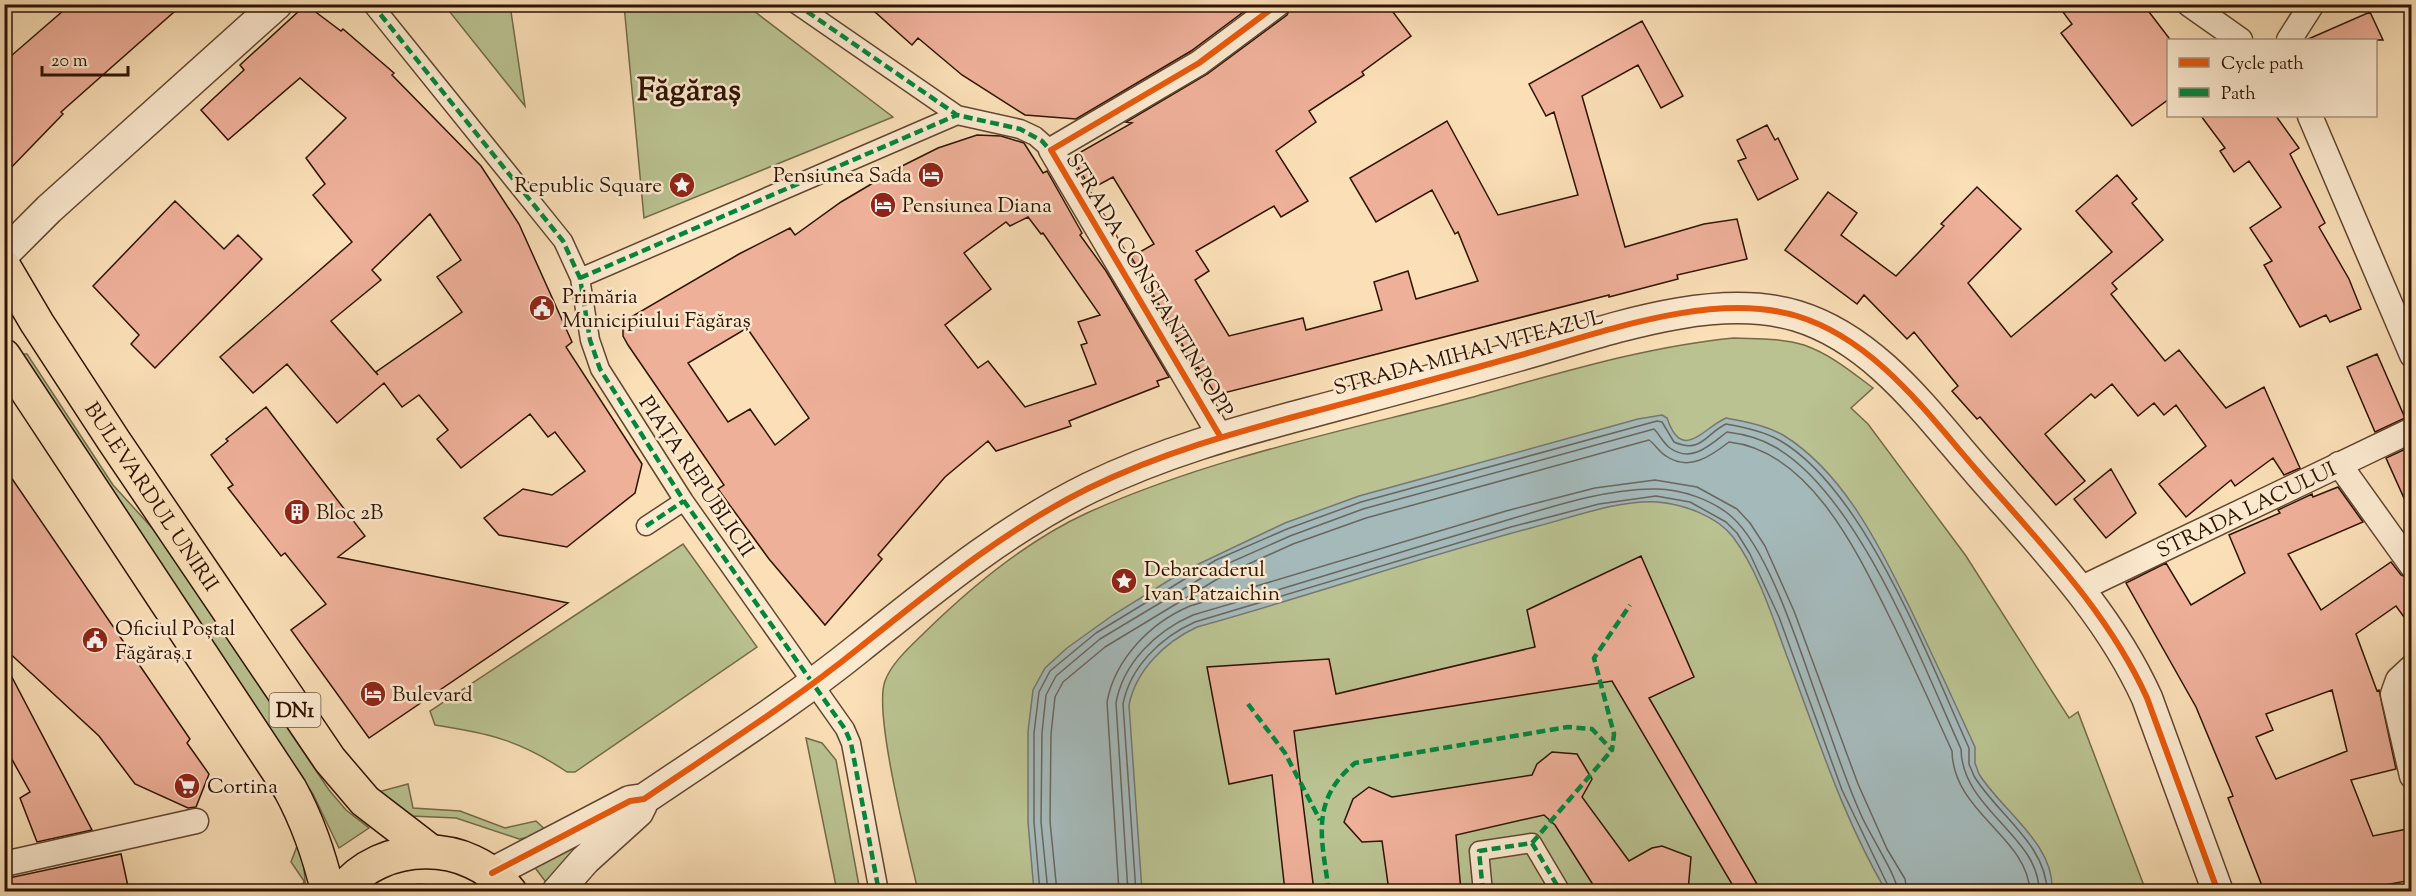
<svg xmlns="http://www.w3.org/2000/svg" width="2416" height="896" font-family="'Sorts Mill Goudy',serif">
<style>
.green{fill:#bac291;stroke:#746a49;stroke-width:1.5}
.water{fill:#a4b9ba;stroke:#757770;stroke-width:1.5}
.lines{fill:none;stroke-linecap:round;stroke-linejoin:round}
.shore{stroke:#6a665e;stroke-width:1.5}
.building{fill:#efb09a;stroke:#2f1301;stroke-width:1.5;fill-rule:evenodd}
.pedestrian-casing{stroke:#62462e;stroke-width:21}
.minor-casing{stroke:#62462e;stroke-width:27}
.tertiary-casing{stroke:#62462e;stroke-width:33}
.primary-casing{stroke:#2f1301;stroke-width:36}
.pedestrian{stroke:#fcead0;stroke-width:18}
.minor{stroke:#fcead0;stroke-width:24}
.tertiary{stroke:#fcead0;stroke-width:30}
.primary{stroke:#fadfb7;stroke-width:33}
.quiet{stroke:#00873e;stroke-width:4.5;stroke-dasharray:9 4.5;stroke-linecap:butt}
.cycleway-casing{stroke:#fcead0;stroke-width:10}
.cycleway{stroke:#e8590c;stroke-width:6}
.labels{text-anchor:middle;stroke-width:5;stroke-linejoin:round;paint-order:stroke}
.shield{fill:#fcead0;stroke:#6c543f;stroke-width:1.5}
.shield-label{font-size:20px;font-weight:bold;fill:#2f1301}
.poi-label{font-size:21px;fill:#2f1301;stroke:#fcead0;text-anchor:start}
.street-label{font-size:21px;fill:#2f1301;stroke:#fcead0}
.town-label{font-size:33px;font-weight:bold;fill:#2f1301;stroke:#fcead0}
</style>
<rect width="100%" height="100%" fill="#fadfb7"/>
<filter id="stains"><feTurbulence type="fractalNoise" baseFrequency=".00333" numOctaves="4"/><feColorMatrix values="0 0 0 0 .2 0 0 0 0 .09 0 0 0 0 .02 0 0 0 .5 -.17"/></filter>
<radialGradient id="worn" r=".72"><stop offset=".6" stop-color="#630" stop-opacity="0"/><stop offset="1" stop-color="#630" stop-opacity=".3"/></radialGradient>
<path class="green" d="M457,5H510L525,106L449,11Z
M624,5H746L893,117L644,218Z
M1734,338C1757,339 1782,338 1804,345C1830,354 1852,372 1873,388L1851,408L1868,424L1966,556L2069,718L2078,712L2146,891H918C909,851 873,713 885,681C892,662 911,646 925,632C971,587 1028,540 1087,513C1204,460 1334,433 1458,401C1548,377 1640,347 1734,338Z
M24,354H27L113,485L154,530L329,790L346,810L369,828L339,848L313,794L22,357Z
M683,544L757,647L575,772H567C521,741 489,733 435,725L430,711Z
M806,738L822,743L836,760L860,891H837Z
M408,784L413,808L460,811L505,828L536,821L550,834L519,839L456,818L411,816L378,792Z
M299,841L302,848L306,891H301L304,881L291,862Z
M567,843L576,854L548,885L530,861Z
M418,884L443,886L458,891H393Z"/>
<path class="water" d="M1662,415L1667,418C1682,463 1703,428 1726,418C1745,422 1766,425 1783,435C1845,473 1880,548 1911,610C1933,656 1954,701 1975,747V763L1979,774C2002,811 2055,844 2052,891H1886C1843,818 1818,738 1788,659C1773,619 1759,572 1733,537C1717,516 1683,504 1657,502C1616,500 1571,518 1531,528C1419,558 1309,596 1197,627C1165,642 1136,670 1129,705L1142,891H1034L1028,822V732L1033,690L1045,668L1067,648L1113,615L1184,571L1285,523L1359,496L1638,419Z"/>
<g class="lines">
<path class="shore" d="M1040,892L1034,822V733L1039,692L1050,671L1096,633L1216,560L1287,529L1361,502L1657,421L1662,422L1674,442C1702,454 1705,434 1726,424C1744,427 1763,431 1779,440C1864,488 1929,660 1969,748V764L1974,776C1996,813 2047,845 2047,892
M1048,892L1041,822L1042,733L1046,695L1056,676L1100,639L1220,567L1290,536L1363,509L1654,429C1660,435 1663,443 1670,448C1692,464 1711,444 1727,432C1743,434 1760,438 1775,447C1858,494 1922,663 1961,749C1962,810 2040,836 2039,892
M1057,892L1050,821L1051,734L1055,697L1063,682L1105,647L1224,575L1293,544L1366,518L1649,440C1655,444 1659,452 1666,456C1689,472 1711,456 1729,442C1813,451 1861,560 1894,626C1914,667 1933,709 1952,751C1953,813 2028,837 2030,892
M1119,892L1107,702C1115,659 1150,623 1190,606L1506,511L1595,488L1655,480L1697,487L1737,509L1750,523L1765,546L1794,611L1858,784L1887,849L1905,879L1907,892
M1128,892L1116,703C1123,663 1156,631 1193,615C1290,587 1387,556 1484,527C1537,512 1601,488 1656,489C1681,489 1713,500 1732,517C1770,551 1801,654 1819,703C1833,741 1845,780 1862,817C1870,835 1897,876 1898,892
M1136,892L1123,704C1130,667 1161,637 1195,622L1511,527L1599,504L1656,496L1690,502L1726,522L1737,533L1750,554L1779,617L1842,790L1891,892"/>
</g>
<path class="building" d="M71,4H183L61,112L63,114L4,175V62Z
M866,4H1254L1191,51L1076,119L1025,115L962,75L918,38L912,45Z
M1292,4H1387L1411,36L1362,72L1364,75L1309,111L1316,122L1276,151L1308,201L1281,217L1274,206L1196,251L1209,271L1195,280L1229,336L1303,318L1306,330L1382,310L1374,282L1408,271L1416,299L1478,281L1458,232L1455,234L1432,190L1376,222L1350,178L1447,121L1498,215L1578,195L1554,112L1546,116L1529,84L1642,21L1683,96L1661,108L1638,65L1582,96L1625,247L1704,224L1737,219L1747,259L1677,275L1678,279L1609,297V295L1216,395L1198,367L1196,368L1131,257L1154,244L1113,177L1091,189L1072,157L1132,123L1126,122L1207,74L1287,15Z
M2057,4H2143L2169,38V99L2132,126L2061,33L2072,24Z
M313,10L341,31L343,29L394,73L392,75L481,166L519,224L572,342L566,347L642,464L635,493L567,547L499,535L484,518L523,489L552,495L585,471L555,432L548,437L530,414L461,468L437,439L448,430L419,395L402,407L384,383L337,423L287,364L253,393L220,357L352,242L313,195L325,184L306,158L346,118L300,78L228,140L201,110L244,70L240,65L299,11ZM430,214L461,260L437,277L462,312L376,372L378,375L331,321L381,280L372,270Z
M2370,12L2383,40H2306Z
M2201,116H2276L2299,148L2290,154L2325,223L2319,227L2349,279L2361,309L2330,322L2326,315L2300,327L2264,265L2272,261L2250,228L2281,207L2249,161L2234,172L2220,151L2225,148Z
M1767,125L1775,140L1778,138L1798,179L1758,200L1738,161L1746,158L1737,140Z
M977,135L1001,136L1024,143L1043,173L1047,171L1082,233L1080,235L1106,271L1169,377L1157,381L1159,386L1069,421L1071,426L996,451L988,441L945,477L878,555L882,559L825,625L769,559L718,489L724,485L628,345L623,336V329L631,317L739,254L790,228L795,235L841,202L900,167L938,148ZM1028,217L1041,234L1043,233L1100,315L1078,322L1087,343L1081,345L1096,384L1025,407L988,361L978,368L945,325L991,289L964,253L1006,222L1010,226ZM747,328L809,418L775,445L750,409L728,422L688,363Z
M2117,175L2137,199L2132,203L2163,240L2112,283L2117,289L2111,294L2165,361L2179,350L2226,408L2264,387L2300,468L2284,475L2273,458L2235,486L2231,480L2186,517L2159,484L2206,446L2176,405L2164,415L2154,403L2138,416L2112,384L2095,398L2091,394L2045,434L2085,481L2056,505L1980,417L1977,419L1952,391L1958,386L1914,332L1907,339L1864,295L1857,304L1785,250L1828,192L1857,213L1841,235L1896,276L1944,226L1941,224L1977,187L2021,229L1968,283L2011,337L2112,252L2076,211Z
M175,201L224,249L238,235L262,259L155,368L131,344L139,335L93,286Z
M2377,354L2405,418L2375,432L2347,367Z
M266,407L365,536L338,557L568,603L369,738L291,630L326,604L285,553L281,556L228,488L233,485L211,455L228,441L226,439Z
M2412,446V516L2386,458Z
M4,467L190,739L187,743L209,774L196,807L188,808L135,784L99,736L4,648Z
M2111,469L2136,513L2106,538L2074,499Z
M2338,487L2363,522L2288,554L2321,610L2391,562L2401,575L2412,580V628L2396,606L2356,634L2377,691L2379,690L2396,769L2351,780L2373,836L2412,828V880L2353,891H2264L2228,798L2233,796L2196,707L2126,583L2166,563L2191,605L2245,573L2229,535L2280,513L2278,510L2312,494L2313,497ZM2332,690L2347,751L2276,779L2256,737L2273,730L2266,714Z
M1641,556L1694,677L1649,698L1761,891H1736L1612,681L1294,731L1314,891H1285L1272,775L1229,784L1207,667L1329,659L1336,694L1535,647L1527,610Z
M4,662L92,830L37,842L20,798L30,792L4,745Z
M1552,752L1577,754L1592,779L1582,797L1629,861L1652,848L1662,846L1691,857L1688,891H1597L1555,825L1544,815L1456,835L1461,891H1389L1382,841L1362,842L1344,822L1353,799L1369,787L1392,797L1532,775L1537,764Z
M121,854L129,891H4V879Z"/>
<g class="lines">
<g class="pedestrian-casing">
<path id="pedestrian" d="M372,4L563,241L580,278L590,340L600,369L684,501L845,729L851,743L879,892
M796,4L957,115L1020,129L1035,136L1051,150
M580,278L957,115
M646,526L684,501
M1483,892L1479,851L1532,843L1561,892"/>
</g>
<g class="minor-casing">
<g id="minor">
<path d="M2189,4L2240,40"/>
<path d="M2289,40L2312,4"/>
<path d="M2310,116L2412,355"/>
<path d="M1220,436L1051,150L1199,63L1278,4"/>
<path d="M2339,464L2412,566"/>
<path id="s1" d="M2080,589L2412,430"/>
<path d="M2412,667L2398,680L2393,694L2412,776"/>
<path d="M4,864L196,821"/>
</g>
</g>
<g class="tertiary-casing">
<path id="tertiary" d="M4,254L49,209L277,4
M492,873L630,801L644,799C716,750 791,703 859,648C933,589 1004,530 1089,488C1161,453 1236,432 1312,412C1379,394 1447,376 1514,357C1598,334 1711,290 1797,316C1876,340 1928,415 1980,474C2042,545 2108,612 2147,698L2218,892
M557,892L585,860L638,812L642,804"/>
</g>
<g class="primary-casing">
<g id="primary">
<path id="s2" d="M4,267L37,323L114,441L330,760L365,801L430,851"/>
<path d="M4,356L290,789C308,822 319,854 328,892"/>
<path d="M341,892C381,839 470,838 510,892"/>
</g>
</g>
<use href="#pedestrian" class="pedestrian"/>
<use href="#minor" class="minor"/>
<use href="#tertiary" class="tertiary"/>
<use href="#primary" class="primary"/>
<path class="quiet" d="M372,4L563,241L580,278L590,340L600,369L684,501L845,729L851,743L879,892
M796,4L957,115L1020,129L1042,141L1054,155
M580,278L957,115
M646,526L684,501
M1248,704L1285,753L1320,820
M1532,843L1612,750
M1329,892C1322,840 1309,801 1355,763L1568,727L1592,729L1612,750L1614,734L1594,658L1630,605
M1483,892L1479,851L1532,843L1561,892"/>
<g class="cycleway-casing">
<path id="cycleway" d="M1220,436L1051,150L1199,63L1278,4
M492,873L630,801L644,799C716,750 791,703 859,648C933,589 1004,530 1089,488C1161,453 1236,432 1312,412C1379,394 1447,376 1514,357C1598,334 1711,290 1797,316C1876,340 1928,415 1980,474C2042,545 2108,612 2147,698L2218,892"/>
</g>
<use href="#cycleway" class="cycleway"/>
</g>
<defs>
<g id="hotel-disc" transform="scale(1.35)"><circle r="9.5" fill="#8f2418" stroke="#fcead0"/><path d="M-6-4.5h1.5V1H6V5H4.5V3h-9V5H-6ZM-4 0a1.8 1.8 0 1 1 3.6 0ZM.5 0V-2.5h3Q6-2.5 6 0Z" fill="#fff"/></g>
<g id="sight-disc" transform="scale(1.35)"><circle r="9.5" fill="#8f2418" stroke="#fcead0"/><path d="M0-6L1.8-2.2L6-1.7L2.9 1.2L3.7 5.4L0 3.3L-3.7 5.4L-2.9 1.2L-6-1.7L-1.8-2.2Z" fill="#fff"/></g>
<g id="civic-disc" transform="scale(1.35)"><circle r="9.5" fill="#8f2418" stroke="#fcead0"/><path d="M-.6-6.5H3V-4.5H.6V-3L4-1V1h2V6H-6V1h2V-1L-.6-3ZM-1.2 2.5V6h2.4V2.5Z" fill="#fff"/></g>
<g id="building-disc" transform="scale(1.35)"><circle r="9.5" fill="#8f2418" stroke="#fcead0"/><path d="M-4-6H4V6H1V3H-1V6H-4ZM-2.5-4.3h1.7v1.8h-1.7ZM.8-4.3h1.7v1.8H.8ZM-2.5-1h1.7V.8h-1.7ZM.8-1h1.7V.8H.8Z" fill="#fff"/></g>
<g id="supermarket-disc" transform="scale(1.35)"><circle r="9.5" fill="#8f2418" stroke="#fcead0"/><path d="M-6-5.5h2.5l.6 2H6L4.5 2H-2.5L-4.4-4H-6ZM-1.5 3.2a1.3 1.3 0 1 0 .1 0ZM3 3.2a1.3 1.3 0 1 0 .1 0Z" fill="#fff"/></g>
</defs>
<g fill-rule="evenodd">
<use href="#hotel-disc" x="931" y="175"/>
<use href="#sight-disc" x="682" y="185"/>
<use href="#hotel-disc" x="883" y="205"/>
<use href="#civic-disc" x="542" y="308"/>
<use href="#building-disc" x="297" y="512"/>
<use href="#sight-disc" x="1124" y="581"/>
<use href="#civic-disc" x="95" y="640"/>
<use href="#hotel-disc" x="373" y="694"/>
<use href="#supermarket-disc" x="187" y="786"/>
</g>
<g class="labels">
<rect class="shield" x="269.5" y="693" width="51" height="34" rx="4.5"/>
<g class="shield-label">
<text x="295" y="717">DN1</text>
</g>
<g class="poi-label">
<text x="912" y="182" text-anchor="end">Pensiunea Sada</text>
<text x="662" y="192" text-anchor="end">Republic Square</text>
<text x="902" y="212">Pensiunea Diana</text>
<text x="562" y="303">Primăria<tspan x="562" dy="24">Municipiului Făgăraș</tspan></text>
<text x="316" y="519">Bloc 2B</text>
<text x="1144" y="576">Debarcaderul<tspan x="1144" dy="24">Ivan Patzaichin</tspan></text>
<text x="115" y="635">Oficiul Poștal<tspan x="115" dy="24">Făgăraș 1</tspan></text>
<text x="392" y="701">Bulevard</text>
<text x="207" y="793">Cortina</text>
</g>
<g class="street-label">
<text transform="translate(1150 285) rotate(59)" y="7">STRADA CONSTANTIN POPP</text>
<text transform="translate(1468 352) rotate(-15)" y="7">STRADA MIHAI VITEAZUL</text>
<text transform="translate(697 476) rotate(56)" y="7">PIAȚA REPUBLICII</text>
<text dy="7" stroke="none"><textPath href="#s2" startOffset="273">BULEVARDUL UNIRII</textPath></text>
<text dy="7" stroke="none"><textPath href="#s1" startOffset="184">STRADA LACULUI</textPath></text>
</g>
<g class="town-label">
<text x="689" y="100">Făgăraș</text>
</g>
</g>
<rect width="2416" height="896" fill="none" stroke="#fadfb7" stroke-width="24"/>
<rect x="6" y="6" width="2404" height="884" fill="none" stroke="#2f1301" stroke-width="3"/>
<rect x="12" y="12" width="2392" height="872" fill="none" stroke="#2f1301" stroke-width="1.5"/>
<rect x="2167" y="39" width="210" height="78" fill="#fcead0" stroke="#aa947d" stroke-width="1.5"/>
<rect x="2179" y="58" width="30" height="9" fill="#e8590c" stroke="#aa947d" stroke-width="1.5"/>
<text x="2221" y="69" font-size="18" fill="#2f1301">Cycle path</text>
<rect x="2179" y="88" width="30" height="9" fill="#00873e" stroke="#aa947d" stroke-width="1.5"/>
<text x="2221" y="99" font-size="18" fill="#2f1301">Path</text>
<path d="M42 66v9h86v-9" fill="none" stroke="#2f1301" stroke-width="3"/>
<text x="51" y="66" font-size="18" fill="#2f1301" stroke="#fcead0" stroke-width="4.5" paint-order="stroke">20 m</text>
<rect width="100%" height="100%" filter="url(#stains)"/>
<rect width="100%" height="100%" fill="url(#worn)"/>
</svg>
